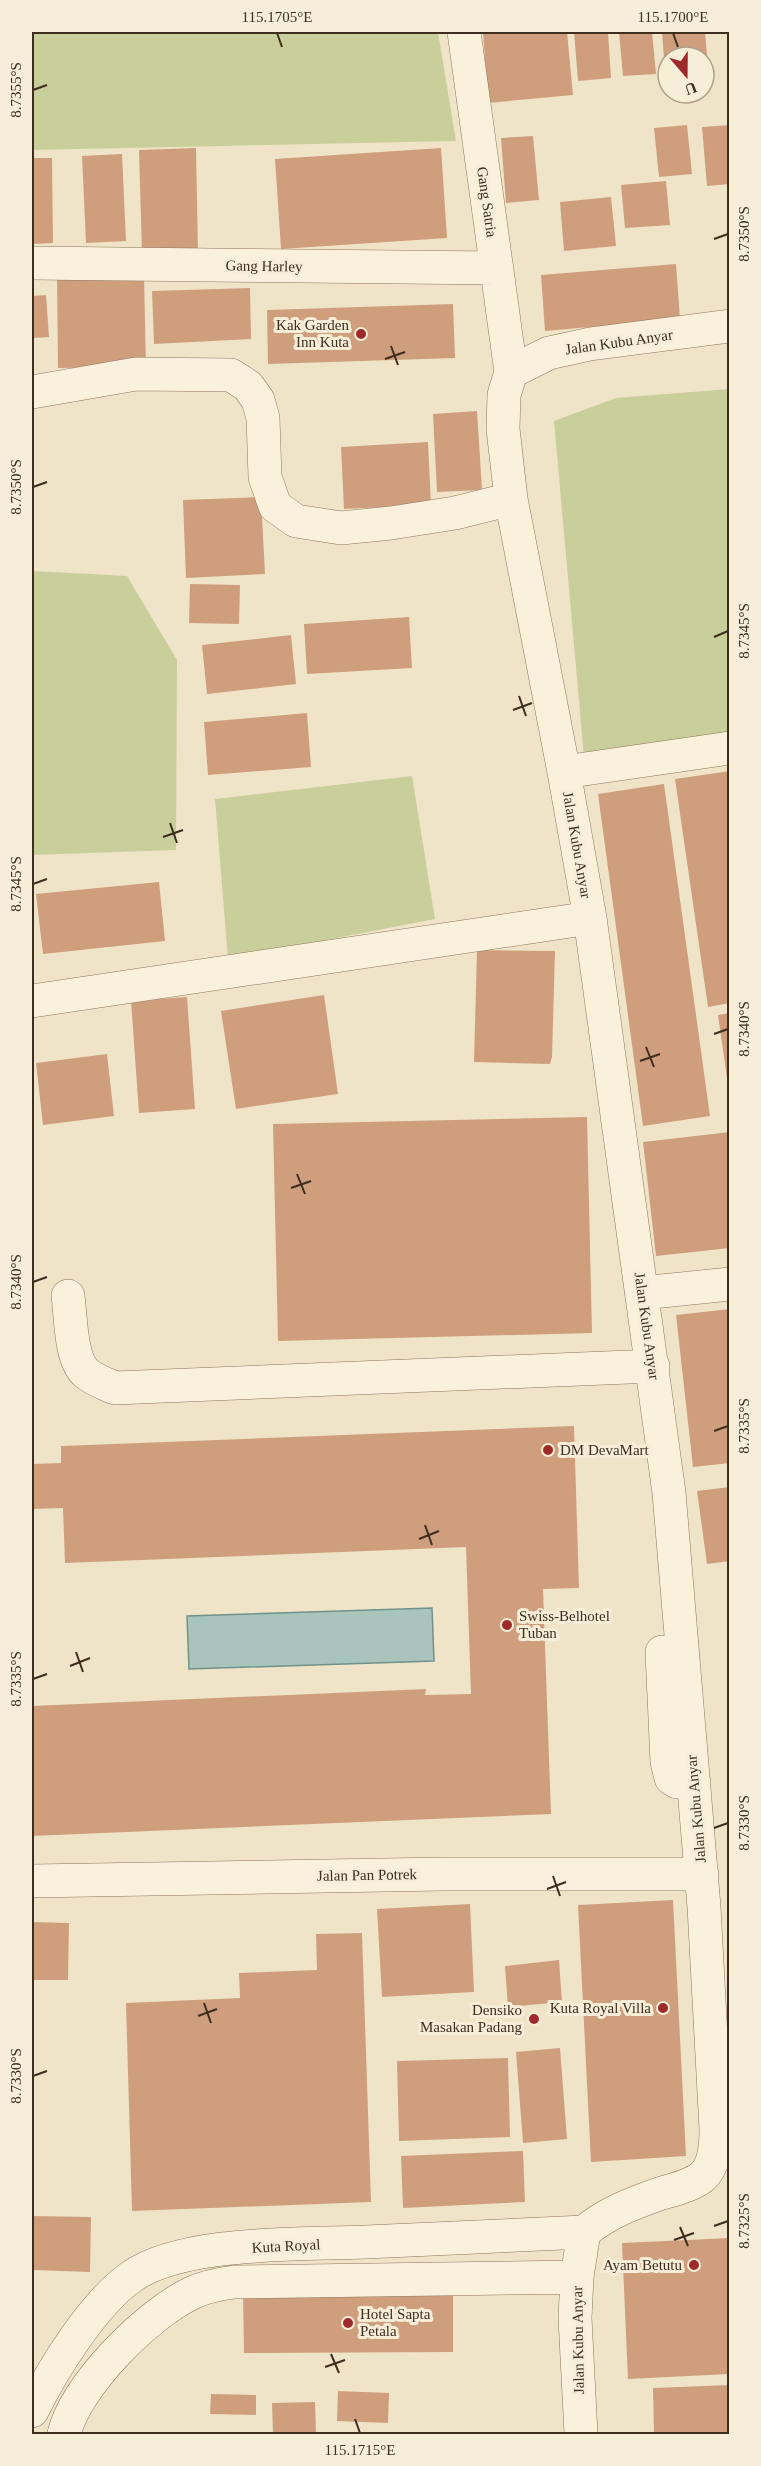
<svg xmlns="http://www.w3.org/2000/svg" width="761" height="2466" font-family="'Times New Roman',serif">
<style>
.green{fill:#c9cf9b}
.water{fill:#a9c4bc;stroke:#6f938a;stroke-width:1.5}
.building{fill:#cf9f7d}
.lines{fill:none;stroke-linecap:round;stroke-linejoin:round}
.minor-casing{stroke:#8d765c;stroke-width:34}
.minor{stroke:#faf1dc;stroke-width:33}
.ticks{fill:none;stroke:#3d2e20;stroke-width:2}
.poi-dot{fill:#9e2a2b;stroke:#f7eed8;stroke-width:2}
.labels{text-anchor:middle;stroke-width:6;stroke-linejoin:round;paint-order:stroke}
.street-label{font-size:15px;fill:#3d2e20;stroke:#f7eed8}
.poi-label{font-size:15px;fill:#3d2e20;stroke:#f7eed8;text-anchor:end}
.neatline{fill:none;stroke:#3d2e20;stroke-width:2}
.ticks-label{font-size:15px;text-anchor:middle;fill:#3d2e20}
</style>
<rect width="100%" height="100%" fill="#f0e4c8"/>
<path class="green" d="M32,32H438L456,141L32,150Z
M729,389V733L584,757L554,421L616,398Z
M32,571L127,576L177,660L176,850L32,855Z
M412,776L435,919L228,959L215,799Z"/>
<path class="water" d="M432,1608L434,1661L189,1669L187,1616Z"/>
<path class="building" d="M483,32H567L573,95L488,103Z
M574,32H608L611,78L578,81Z
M619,32H652L656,74L623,76Z
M662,32H705L707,55L664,59Z
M687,125L692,174L659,177L654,128Z
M730,125V184L707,186L702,127Z
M533,136L539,200L506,203L501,138Z
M196,148L198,252L142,254L139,150Z
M441,148L447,238L281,249L275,159Z
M122,154L126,241L86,243L82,156Z
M32,158H52L53,243L32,244Z
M666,181L670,225L625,228L621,185Z
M611,197L616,246L564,251L560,202Z
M676,264L680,319L545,331L541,275Z
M144,275L146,367L58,368L57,277Z
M250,288L251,339L154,344L152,291Z
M46,295L49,337L32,338V296Z
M453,304L455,358L268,364L267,310Z
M477,411L482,490L437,492L433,414Z
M428,442L431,505L344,509L341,447Z
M261,497L265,574L186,578L183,500Z
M190,584L240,585L239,624L189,623Z
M409,617L412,668L307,674L304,624Z
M291,635L296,684L207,694L202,645Z
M307,713L311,767L208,775L204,722Z
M730,771V1003L708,1007L675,779Z
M664,784L710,1116L643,1126L598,794Z
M159,882L165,941L43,954L36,894Z
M477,950L555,951L552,1057L550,1064L474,1062Z
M324,995L338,1094L236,1109L221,1011Z
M187,997L195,1109L139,1113L131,1001Z
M730,1013V1085H728L718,1015Z
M107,1054L114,1116L43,1125L36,1063Z
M587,1117L592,1333L278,1341L273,1124Z
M730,1132V1248L656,1256L643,1142Z
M730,1309V1463L693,1467L676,1315Z
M574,1426L579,1588L543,1589L551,1814L32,1836V1706L426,1689L425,1695L471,1694L466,1547L65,1563L63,1508L32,1509V1464L61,1463V1446Z
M730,1487V1561L707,1564L697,1491Z
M673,1900L686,2156L591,2162L578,1905Z
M470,1904L474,1992L382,1997L377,1909Z
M32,1922L69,1923L68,1980H32Z
M362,1933L371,2202L132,2211L126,2003L240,1998L239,1973L317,1970L316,1934Z
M559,1960L562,2002L508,2007L505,1966Z
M560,2048L567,2139L523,2143L516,2052Z
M508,2058L510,2137L399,2141L397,2061Z
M523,2151L525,2202L403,2208L401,2156Z
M32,2216L91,2217L90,2272L32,2270Z
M730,2238V2374L628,2379L622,2243Z
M243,2294H453V2352L244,2353Z
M730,2385V2434H654L653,2388Z
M338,2391L389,2393L388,2423L337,2421Z
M211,2394L256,2395V2415L210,2414Z
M315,2402L316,2434H273L272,2403Z"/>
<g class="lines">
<g class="minor-casing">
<path id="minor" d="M464,32L511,372
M32,263L497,268
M32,392L136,374L231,375L248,386L258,400L263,418L265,477L275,506L296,521L341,528L391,523L455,513L511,499
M564,772L730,748
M32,1001L590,918
M642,1293L730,1284
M68,1296C71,1317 70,1359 86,1373C94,1380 106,1384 115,1388L653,1366
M662,1652L667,1762L671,1778L677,1782H694
M32,1881L443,1874H702
M32,2411C52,2370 93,2304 131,2277C183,2240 302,2245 366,2242C439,2238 512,2235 584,2232
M64,2434C76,2385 148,2313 194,2292C207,2286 220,2284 234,2282L577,2277
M581,2434L575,2318L577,2277L584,2232C607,2213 631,2204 659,2194C672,2190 691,2186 702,2177C715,2166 716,2144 716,2129L704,1907L669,1493L590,918L564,772L511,499L503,429L504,395L511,372L549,353L590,344L730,326"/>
</g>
<use href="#minor" class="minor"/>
</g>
<path class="ticks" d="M277,33L282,47M673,33L678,47M33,90L47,85M714,239L728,234M391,346L398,365M385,359L405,352M33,487L47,482M714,637L728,631M519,696L526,716M513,710L532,703M170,823L177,843M163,837L183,830M33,884L47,879M714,1034L728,1029M646,1047L654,1067M640,1061L660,1054M297,1174L305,1194M291,1188L311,1181M33,1282L47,1277M714,1431L728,1426M425,1525L432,1545M419,1539L439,1531M76,1652L83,1672M70,1666L90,1658M33,1679L47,1674M714,1828L728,1823M553,1876L560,1896M547,1889L566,1882M204,2003L211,2023M198,2016L217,2009M33,2076L47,2071M714,2226L728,2221M680,2227L688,2246M674,2240L694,2233M331,2354L339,2373M325,2367L345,2360M355,2419L360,2433"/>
<g class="poi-dot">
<circle cx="361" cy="334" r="6"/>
<circle cx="548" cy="1450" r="6"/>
<circle cx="507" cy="1625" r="6"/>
<circle cx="663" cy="2008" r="6"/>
<circle cx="534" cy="2019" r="6"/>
<circle cx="694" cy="2265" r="6"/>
<circle cx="348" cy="2323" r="6"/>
</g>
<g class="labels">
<g class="street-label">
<text transform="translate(487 202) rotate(82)" y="5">Gang Satria</text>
<text transform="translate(264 266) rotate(1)" y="5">Gang Harley</text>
<text transform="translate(619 342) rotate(-8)" y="5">Jalan Kubu Anyar</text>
<text transform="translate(577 845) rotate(80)" y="5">Jalan Kubu Anyar</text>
<text transform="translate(647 1326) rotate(82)" y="5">Jalan Kubu Anyar</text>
<text transform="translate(696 1809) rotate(-95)" y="5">Jalan Kubu Anyar</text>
<text transform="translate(367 1875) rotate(-1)" y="5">Jalan Pan Potrek</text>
<text transform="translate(286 2246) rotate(-3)" y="5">Kuta Royal</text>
<text transform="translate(578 2340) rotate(-91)" y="5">Jalan Kubu Anyar</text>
</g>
<g class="poi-label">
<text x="349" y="330">Kak Garden<tspan x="349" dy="17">Inn Kuta</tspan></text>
<text x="560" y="1455" text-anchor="start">DM DevaMart</text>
<text x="519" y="1621" text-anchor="start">Swiss-Belhotel<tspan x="519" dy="17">Tuban</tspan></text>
<text x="651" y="2013">Kuta Royal Villa</text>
<text x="522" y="2015">Densiko<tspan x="522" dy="17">Masakan Padang</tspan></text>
<text x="682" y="2270">Ayam Betutu</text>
<text x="360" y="2319" text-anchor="start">Hotel Sapta<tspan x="360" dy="17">Petala</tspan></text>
</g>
</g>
<rect width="761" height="2466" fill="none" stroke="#f7eed8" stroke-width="66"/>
<g transform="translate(686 75) rotate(160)"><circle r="28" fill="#f7eed8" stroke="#ada18e" stroke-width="1.5"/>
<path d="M0-4.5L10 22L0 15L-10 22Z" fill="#9e2a2b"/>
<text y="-9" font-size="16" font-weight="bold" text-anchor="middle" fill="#3d2e20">U</text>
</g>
<rect x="33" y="33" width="695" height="2400" class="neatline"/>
<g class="ticks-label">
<text x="277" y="22">115.1705°E</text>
<text x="673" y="22">115.1700°E</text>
<text transform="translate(16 90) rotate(-90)" y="5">8.7355°S</text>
<text transform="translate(744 234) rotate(-90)" y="5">8.7350°S</text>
<text transform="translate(16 487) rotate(-90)" y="5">8.7350°S</text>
<text transform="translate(744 631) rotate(-90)" y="5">8.7345°S</text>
<text transform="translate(16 884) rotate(-90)" y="5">8.7345°S</text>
<text transform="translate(744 1029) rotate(-90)" y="5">8.7340°S</text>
<text transform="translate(16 1282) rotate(-90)" y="5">8.7340°S</text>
<text transform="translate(744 1426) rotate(-90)" y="5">8.7335°S</text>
<text transform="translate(16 1679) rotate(-90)" y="5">8.7335°S</text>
<text transform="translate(744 1823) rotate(-90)" y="5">8.7330°S</text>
<text transform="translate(16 2076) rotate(-90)" y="5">8.7330°S</text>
<text transform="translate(744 2221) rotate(-90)" y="5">8.7325°S</text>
<text x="360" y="2455">115.1715°E</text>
</g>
</svg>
